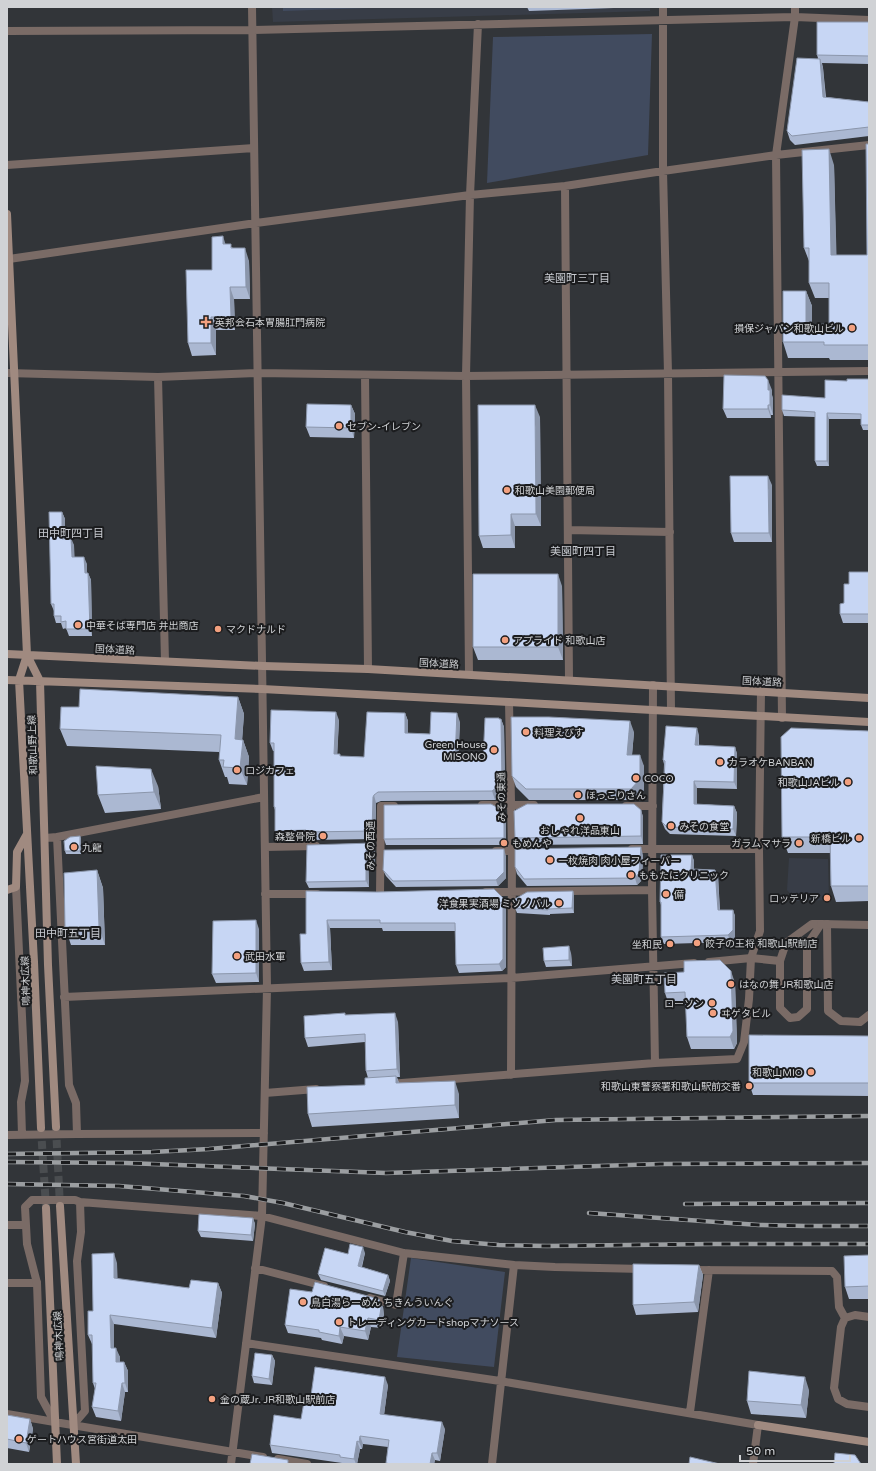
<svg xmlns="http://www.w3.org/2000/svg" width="876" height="1471" font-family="'Varela Round','Noto Sans JP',sans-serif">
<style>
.built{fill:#383d47}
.green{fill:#414b5f}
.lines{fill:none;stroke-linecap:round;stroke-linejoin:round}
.secondary-tunnel{stroke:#4a4d50;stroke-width:8;stroke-dasharray:8 4;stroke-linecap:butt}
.lane{stroke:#7a6b66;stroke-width:8}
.street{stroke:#7a6b66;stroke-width:8}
.secondary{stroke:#a08a80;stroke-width:8}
.rail-casing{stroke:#9b9ea1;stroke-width:4.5}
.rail{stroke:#1b1c1e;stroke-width:3;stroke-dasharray:9;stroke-linecap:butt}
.wall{fill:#abb8d2}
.shaded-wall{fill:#8b96ab}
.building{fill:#c7d6f4;stroke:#8b96ab}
.poi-dot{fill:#f2a07f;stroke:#1b1c1e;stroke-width:1.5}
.labels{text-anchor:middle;stroke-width:4;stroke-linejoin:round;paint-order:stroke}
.poi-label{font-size:10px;fill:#d0d2d5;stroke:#1b1c1e;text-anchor:start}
.street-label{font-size:10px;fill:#d0d2d5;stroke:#1b1c1e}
.neighbourhood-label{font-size:11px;fill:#c8cbd1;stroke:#1b1c1e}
</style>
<rect width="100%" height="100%" fill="#323539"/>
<path class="built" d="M272,7H650V11L273,22Z
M789,858L828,859L829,900L797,901L787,890Z"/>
<path class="green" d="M283,7H398L283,11Z
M652,34L648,155L487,183L493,37Z
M411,1258L505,1272L494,1367L397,1357Z"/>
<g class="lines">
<path class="secondary-tunnel" d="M56,1128L60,1206
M41,1129L46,1207"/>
<path class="lane" d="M812,924H821L807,945V1009L798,1017L790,1018L780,1008V961L786,943Z
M827,924L828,1011L841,1021L860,1022L869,1015
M7,1283H37"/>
<path class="street" d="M663,7V171L668,373L671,711
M7,31L252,30L795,17L869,20
M7,165L254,148
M565,186L569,680
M9,259L256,223L470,195L565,186L663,171L776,155L869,145
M7,373L158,377L258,373L466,376L869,371
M365,375L368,669
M158,377L165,661
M568,530L670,532
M469,674L466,376L470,195L478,24
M653,685L652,890L655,1063
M509,702L512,851L511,1075
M782,718L776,155L795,17V7
M482,805H534
M626,806H653
M57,837L264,797
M45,838L57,837L69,1085L76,1103L77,1134L264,1133
M265,847L316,846
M632,849H759
M496,851H526
M16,887L25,1081L21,1102L22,1135
M486,892L652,890
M265,894H317
M380,894L381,806H394
M821,924L869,925
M709,962L751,958L780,961
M64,997L511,978L694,963
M389,1084L655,1063L737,1059L744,1042L749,999L751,958L760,931L759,849L761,691
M265,1093L316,1089
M7,1135L77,1134
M7,1225H26
M255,1268L324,1286
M691,1270L832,1271L837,1277L839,1307L845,1318
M370,1298L396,1305L404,1253
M845,1318L841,1327L834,1388L838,1399L847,1404L869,1407
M845,1318L855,1315L869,1317
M246,1343L500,1381L758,1425L753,1464
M690,1412L709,1270
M7,1414L263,1457
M54,1421L41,1397L37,1283L27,1244L25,1207L32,1200H75L80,1202L262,1216L404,1253L514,1265L555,1267L643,1269
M73,1425L85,1411L77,1261L81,1232L80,1202
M278,1459L307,1464
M231,1464L262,1216L267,988L252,7
M492,1464L514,1265"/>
<path class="secondary" d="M7,214L27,655L19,680L34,962L41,1128
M7,654L263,666L368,669L869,698
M27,655L40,681L48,965L56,1127
M7,680L262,689L509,702L869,722
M7,890L16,887L17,852L27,834
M60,1206L76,1464
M46,1208L57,1464
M758,1425L869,1442"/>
<g class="rail-casing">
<path id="rail" d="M7,1154L152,1152L209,1149L556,1120L869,1116
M7,1162L126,1163L386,1173L660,1164L869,1163
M7,1184L119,1186L244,1196L283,1203L405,1232L452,1241L499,1245L547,1246L712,1244H869
M685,1204L869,1203
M589,1213L759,1225L806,1226H869"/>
</g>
<use href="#rail" class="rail"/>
</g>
<path class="wall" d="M527,7H642L529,11Z
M869,22V64L822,63L823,68L826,97L869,102V136L795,145L790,140L787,131L818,58L817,55Z
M869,144V360H830L829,358H788L783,342L806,291L812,306V325L829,324V298H815L809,283V261L804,248L834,165L836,255H867Z
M226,244L233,248L249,261L250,299H234L235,330H216V355L192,356L188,343L212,270Z
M869,379V430H863L861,425V419H829V466H817L815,461V417L784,416L782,410L825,398L847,381Z
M772,390V395L773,399V415H771V418H727L723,409Z
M351,405L355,414L354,438L310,437L306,427Z
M540,417L541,526H515V548H483L479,536Z
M772,485V542H734L731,533Z
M62,512L65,519V539L74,545V557L87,564V573H88L91,580L92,636H69L66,628L63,629L61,623H56L54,616V611L51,604Z
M869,572V623H843L840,614L844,603L849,584Z
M562,586L563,660H478L473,647Z
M238,697L244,714L242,740H243L249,757L247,785L229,784L227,777H225L219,760V752L67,746L60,729L79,707Z
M405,713L408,721V733L430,734L460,722L458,759L483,760L499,719H501L504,727L505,791L495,800L381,801L376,803V806L375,839L309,840L308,838L278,839L275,831V810L274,807V751H273L270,743L339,720L337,754L341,756L364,757Z
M869,731V901L836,902L831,886L830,853H788L782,837Z
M634,732L632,755L644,766V790L635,800H529L516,787L512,776Z
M699,735V745L735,747L737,754V789L697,788V804L734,806L737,813L736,836L670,834L665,829L662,822L664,764L663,760Z
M158,786L161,809L105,813L98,795Z
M641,810L643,817V844L517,845L515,838Z
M504,811L506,817V845H386L384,839Z
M80,836L81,839V854H66L65,851Z
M373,843L375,850V864L368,857L369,887L309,888L306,882Z
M643,855L642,880L637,885L527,886L517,874L515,867Z
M692,855L694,861V869L718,876L720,910H733L735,916V937L730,942L664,944L661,937V905L660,902Z
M506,856V878L498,886L396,887L386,876L383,870Z
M97,870L103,888L105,945H71L65,927Z
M306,891L503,898L506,906V967L502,971L459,973L456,965L455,931H383L382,928H330L332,970L304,971L301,963L306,934Z
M573,891L574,896V913L550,914V915L517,913L515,908Z
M259,929V982L216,983L212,974Z
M571,953L572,966L546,967L544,961Z
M684,972L735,983L737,1043L734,1049H691L687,1037L686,1004L669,1005L665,993Z
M346,1015L398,1022L400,1077H397L399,1083L459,1094V1118L312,1127L308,1114L365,1085L368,1078L366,1071L365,1042L308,1047L305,1038Z
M869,1036V1096L753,1095L749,1083Z
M253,1218L255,1224L253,1241L201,1237L198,1231Z
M365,1253L362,1267L388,1275L390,1281L385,1296L321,1280L318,1274L348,1254Z
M869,1255V1299H849L845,1287Z
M117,1263V1279L189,1288L218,1283L222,1293L216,1338L114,1324V1348L120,1357V1362H124L128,1371V1392H125L121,1421L96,1417L92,1407L95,1389L93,1383V1344H92L88,1335L93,1311Z
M699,1265L703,1275L698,1312L636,1315L633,1305Z
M383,1307L384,1316L382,1328L371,1327L368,1340L344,1336L342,1344L322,1340L321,1338L288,1333L285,1325Z
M272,1355L275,1361L272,1385L254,1383L252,1376Z
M388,1385L384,1415L445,1429L440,1461L435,1460L434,1464H386L388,1447L363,1444L362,1449H360L357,1464H343L342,1463L272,1453L270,1445L301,1419L310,1403Z
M809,1390L806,1418L751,1414L747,1401Z
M7,1415L30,1419L33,1429L29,1452L7,1448Z"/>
<path class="shaded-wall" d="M820,59L823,68L826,106L823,97Z
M829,149L834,165L837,271L831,255Z
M223,236L227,249L223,244Z
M245,248L249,261L250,299L246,287Z
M230,287L234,299L235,330L231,317Z
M806,291L812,306V340L806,325Z
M211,317L216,330V355L211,343Z
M768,380L772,390V395L773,399V415L770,405L768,390Z
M351,405L355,414L354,438L351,428Z
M535,405L540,417L541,526L536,514Z
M768,405L771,415V418L768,409Z
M827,413L829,419V466L827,461Z
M768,476L772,485V542L769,533Z
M62,512L65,519V546L62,539Z
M511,514L515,526V548L511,535Z
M71,538L74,545L75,564L72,557Z
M84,557L87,564V580L85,573Z
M88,573L91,580L92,636L90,629Z
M558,574L562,586L563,660L558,647Z
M238,697L244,714L241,756L235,739Z
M336,712L339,720L337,762L334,754Z
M405,713L408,721V741L405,733Z
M457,713L460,722L458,767L455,759Z
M499,718L501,725V719L504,727L505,791L495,800L492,791Z
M630,721L634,732L631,766L627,755Z
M697,728L699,735L698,752L695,745Z
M243,740L249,757L247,785L240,768Z
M735,747L737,754V789L734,782Z
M640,755L644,766V790L635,800L631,789Z
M151,769L158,786L161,809L154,792Z
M694,781L697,788V811L694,804Z
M374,795L376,803V806L375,839L372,831L373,797Z
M734,806L737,813L736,836L733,829Z
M641,810L643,817V844L641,836Z
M504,811L506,817V845L504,838Z
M80,836L81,839V854L80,851Z
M373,843L375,850V864L373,858Z
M641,847L643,855L642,880L637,885L635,878Z
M504,849L506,856V878L498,886L496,880Z
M366,850L368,857L369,887L366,881Z
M692,855L694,861V876L691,869Z
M97,870L103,888L105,945L99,927Z
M715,870L718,876L720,917L718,910Z
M573,891L574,896V913L572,908Z
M503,898L506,906V967L502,971L499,964Z
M733,910L735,916V937L730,942L728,935Z
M256,920L259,929V982L256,973Z
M327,920L330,928L332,970L329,962Z
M569,946L571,953L572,966L569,960Z
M731,971L735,983L737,1043L734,1049L730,1037Z
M395,1013L398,1022L400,1077L397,1069Z
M396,1076L401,1088L396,1083Z
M455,1081L459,1094V1118L455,1105Z
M253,1218L255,1224L253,1241L251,1235Z
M363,1247L365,1253L360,1272L358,1266Z
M114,1253L117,1263L118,1288L114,1278Z
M699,1265L703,1275L698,1312L694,1302Z
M388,1275L390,1281L385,1296L383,1291Z
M218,1283L222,1293L216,1338L212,1328Z
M379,1299L383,1307L384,1316L382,1328L379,1320Z
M110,1315L114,1324V1357L111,1348Z
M368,1318L371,1327L368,1340L365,1331Z
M340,1327L344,1336L342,1344L339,1336Z
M116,1348L120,1357V1371L116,1362Z
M272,1355L275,1361L272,1385L269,1379Z
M124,1362L128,1371V1392L125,1383Z
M385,1377L388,1385L383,1422L380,1414Z
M805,1377L809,1390L806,1418L801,1405Z
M122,1383L125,1392L121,1421L118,1411Z
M30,1419L33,1429L29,1452L26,1443Z
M442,1422L445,1429L440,1461L437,1453Z
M360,1436L363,1444L362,1449L359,1442Z
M357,1441L360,1449L357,1464H356L354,1459Z
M432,1453L435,1460L434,1464H430Z"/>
<path class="building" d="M817,22H869V56L817,55Z
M797,58L820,59L823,97L869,102V127L792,136L787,131Z
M866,144H869V345H824V342H783V291H806V325L829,324V283H809V248H804L802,150L829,149L831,255H867Z
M223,236V244H231V248H245L246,287H230L231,317H211V343H188L186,270H212V237Z
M724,375L765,376L768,380V390H770V405H768V409H723Z
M847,379H869V425H861V414L827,413V461H815V412L782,410V395L825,398V380L847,381Z
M307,404L351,405V428L306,427Z
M478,405H535L536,514H511V535L479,536Z
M730,476H768L769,533H731Z
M49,512H62V539L71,538L72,557H84L85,573H88L90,629H66V621L61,622V616H54V604H51Z
M849,572H869V614H840V604L844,603V584H849Z
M473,574H558V647H473Z
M80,689L238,697L235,739L243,740L240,768L223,767L224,760H219L221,735L60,729L61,707H79Z
M271,710L336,712L334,754H340V756L364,757L367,712L405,713V733L430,734L431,712L457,713L455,759L483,760L485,718H499V719H501L502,783L492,791L378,792L374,795L373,797L372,831L306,832V830L275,831V807H274V743H270Z
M511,717H549L630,721L627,755H640V779L631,789H526L512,776Z
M666,726L697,728L695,745L735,747L734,782L694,781V804L734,806L733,829L667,827L662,822L665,761L663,760Z
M791,728L869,731V886H831L830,837H782L781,737Z
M96,766L151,769L154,792L98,795Z
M491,804L504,811V838L384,839V805Z
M527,804H634L641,810V836L515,838L514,811Z
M80,836V851H65L64,841L70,837Z
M373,843V858L366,850V881L306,882L307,845Z
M641,847L639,873L635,878L524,879L515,867V849Z
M504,849V872L496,880L393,881L383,870L384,850Z
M661,855H692L691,869L715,870L718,910H733V930L728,935L661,937V902H660Z
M97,870L99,927H65L64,873Z
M494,889L503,898V959L499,964L456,965L455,923H380V920H327L329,962L301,963L300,934H306V891L377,892Z
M573,891L572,908L548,909V910L515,908V899L527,892Z
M256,920V973L212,974L213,921Z
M569,946V960L544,961L543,948Z
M720,960L731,971L733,1031L730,1037H687L685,992L665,993L664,973L684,972V961Z
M345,1013V1015L395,1013L397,1069L366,1071L365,1034L305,1038L304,1016Z
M749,1035L869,1036V1083H749Z
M396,1076V1083L455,1081V1105L308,1114L307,1087L365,1085V1078Z
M199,1214L253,1218L251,1235L198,1231Z
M350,1244L363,1247L358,1266L388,1275L383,1291L318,1274L325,1248L348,1254Z
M114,1253V1278L189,1288L191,1280L218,1283L212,1328L110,1315L111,1348H116V1362H124L125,1383H122L118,1411L92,1407L96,1383H93L92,1335H88V1311H93L92,1254Z
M869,1255V1286L845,1287L844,1256Z
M633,1264L699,1265L694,1302L633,1305Z
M315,1282L379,1299L381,1308L379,1320L368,1318L365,1331L340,1327L339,1336L319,1332V1330L285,1325L290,1289L312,1292Z
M255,1353L272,1355L269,1379L252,1376Z
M315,1367L385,1377L380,1414L442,1422L437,1453H432L430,1464H391L386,1463L389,1440L360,1436L359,1442L357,1441L354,1459L340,1457V1455L270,1445L274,1415L301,1419L304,1402L310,1403Z
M749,1371L805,1377L801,1405L747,1401Z
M7,1415L30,1419L26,1443L7,1439Z
M835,1453L855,1455L861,1464H834Z
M252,1454L288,1460V1464H250Z
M690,1457L720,1464H689Z"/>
<g class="poi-dot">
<path d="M204 316h4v4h4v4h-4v4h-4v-4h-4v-4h4z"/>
<circle cx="852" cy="328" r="4"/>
<circle cx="339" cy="426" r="4"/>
<circle cx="507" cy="490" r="4"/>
<circle cx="78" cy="625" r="4"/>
<circle cx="218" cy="629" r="4"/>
<circle cx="505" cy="640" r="4"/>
<circle cx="526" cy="732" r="4"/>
<circle cx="494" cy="750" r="4"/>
<circle cx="720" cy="762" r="4"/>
<circle cx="237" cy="770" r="4"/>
<circle cx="636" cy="778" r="4"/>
<circle cx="848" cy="782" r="4"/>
<circle cx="578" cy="795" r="4"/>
<circle cx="580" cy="818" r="4"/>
<circle cx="671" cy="826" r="4"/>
<circle cx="323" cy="836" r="4"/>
<circle cx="859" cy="838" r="4"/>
<circle cx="504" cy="843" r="4"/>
<circle cx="799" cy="843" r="4"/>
<circle cx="74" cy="847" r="4"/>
<circle cx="550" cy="860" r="4"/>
<circle cx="631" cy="875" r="4"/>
<circle cx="666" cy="894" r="4"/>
<circle cx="827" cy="898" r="4"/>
<circle cx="559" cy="903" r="4"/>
<circle cx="697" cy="943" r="4"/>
<circle cx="670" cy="944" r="4"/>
<circle cx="237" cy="956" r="4"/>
<circle cx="731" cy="984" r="4"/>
<circle cx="712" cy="1003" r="4"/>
<circle cx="713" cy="1013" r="4"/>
<circle cx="811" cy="1072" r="4"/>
<circle cx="749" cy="1086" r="4"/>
<circle cx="303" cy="1302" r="4"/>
<circle cx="339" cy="1322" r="4"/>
<circle cx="212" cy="1399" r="4"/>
<circle cx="19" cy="1439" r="4"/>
</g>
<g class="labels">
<g class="poi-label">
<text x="215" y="326">英邦会石本胃腸肛門病院</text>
<text x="844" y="332" text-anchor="end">損保ジャパン和歌山ビル</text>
<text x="347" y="430">セブン-イレブン</text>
<text x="515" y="494">和歌山美園郵便局</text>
<text x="86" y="629">中華そば専門店 井出商店</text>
<text x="226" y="633">マクドナルド</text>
<text x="513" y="644">アプライド 和歌山店</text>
<text x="534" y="736">料理えびす</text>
<text x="486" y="748" text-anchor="end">Green House<tspan x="486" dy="12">MISONO</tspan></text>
<text x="728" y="766">カラオケBANBAN</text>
<text x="245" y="774">ロジカフェ</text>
<text x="644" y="782">COCO</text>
<text x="840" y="786" text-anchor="end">和歌山JAビル</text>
<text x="586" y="799">ほっこりさん</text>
<text x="679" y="830">みその食堂</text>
<text x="580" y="834" text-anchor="middle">おしゃれ洋品東山</text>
<text x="315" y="840" text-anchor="end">森整骨院</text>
<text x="851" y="842" text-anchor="end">新橋ビル</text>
<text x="512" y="847">もめんや</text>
<text x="791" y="847" text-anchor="end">ガラムマサラ</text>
<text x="82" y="851">九龍</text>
<text x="558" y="864">一枚焼肉 肉小屋フィーバー</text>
<text x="639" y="879">ももたにクリニック</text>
<text x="674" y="898">備</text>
<text x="819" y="902" text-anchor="end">ロッテリア</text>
<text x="551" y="907" text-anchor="end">洋食果実酒場 ミソノバル</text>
<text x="705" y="947">餃子の王将 和歌山駅前店</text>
<text x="662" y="948" text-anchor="end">坐和民</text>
<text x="245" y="960">武田水軍</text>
<text x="739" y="988">はなの舞 JR和歌山店</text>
<text x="704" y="1007" text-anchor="end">ローソン</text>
<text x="721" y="1017">ヰゲタビル</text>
<text x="803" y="1076" text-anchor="end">和歌山MIO</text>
<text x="741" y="1090" text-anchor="end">和歌山東警察署和歌山駅前交番</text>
<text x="311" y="1306">鳥白湯らーめん ちきんういんぐ</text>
<text x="347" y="1326">トレーディングカードshopマナソース</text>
<text x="220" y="1403">金の蔵Jr. JR和歌山駅前店</text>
<text x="27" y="1443">ゲートハウス宮街道太田</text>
</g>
<g class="street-label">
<text transform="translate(115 649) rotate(3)" y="4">国体道路</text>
<text transform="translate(439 663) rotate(3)" y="4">国体道路</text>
<text transform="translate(762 681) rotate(3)" y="4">国体道路</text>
<text transform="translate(32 745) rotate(-92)" y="4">和歌山野上線</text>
<text transform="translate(501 797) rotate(-91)" y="4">みその東通</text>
<text transform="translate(370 846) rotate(-90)" y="4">みその西通</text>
<text transform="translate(25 981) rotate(-92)" y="4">鳴神木広線</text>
<text transform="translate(58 1336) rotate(-93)" y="4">鳴神木広線</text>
</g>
<g class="neighbourhood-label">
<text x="577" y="282">美園町三丁目</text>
<text x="71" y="537">田中町四丁目</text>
<text x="583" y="555">美園町四丁目</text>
<text x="68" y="937">田中町五丁目</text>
<text x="644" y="983">美園町五丁目</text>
</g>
</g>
<rect width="876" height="1471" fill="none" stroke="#d0d2d5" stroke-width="16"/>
<path d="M740 1455v6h110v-6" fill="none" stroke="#d0d2d5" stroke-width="2"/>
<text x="746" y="1455" font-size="12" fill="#d0d2d5" stroke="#1b1c1e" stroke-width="3" paint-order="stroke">50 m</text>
</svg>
